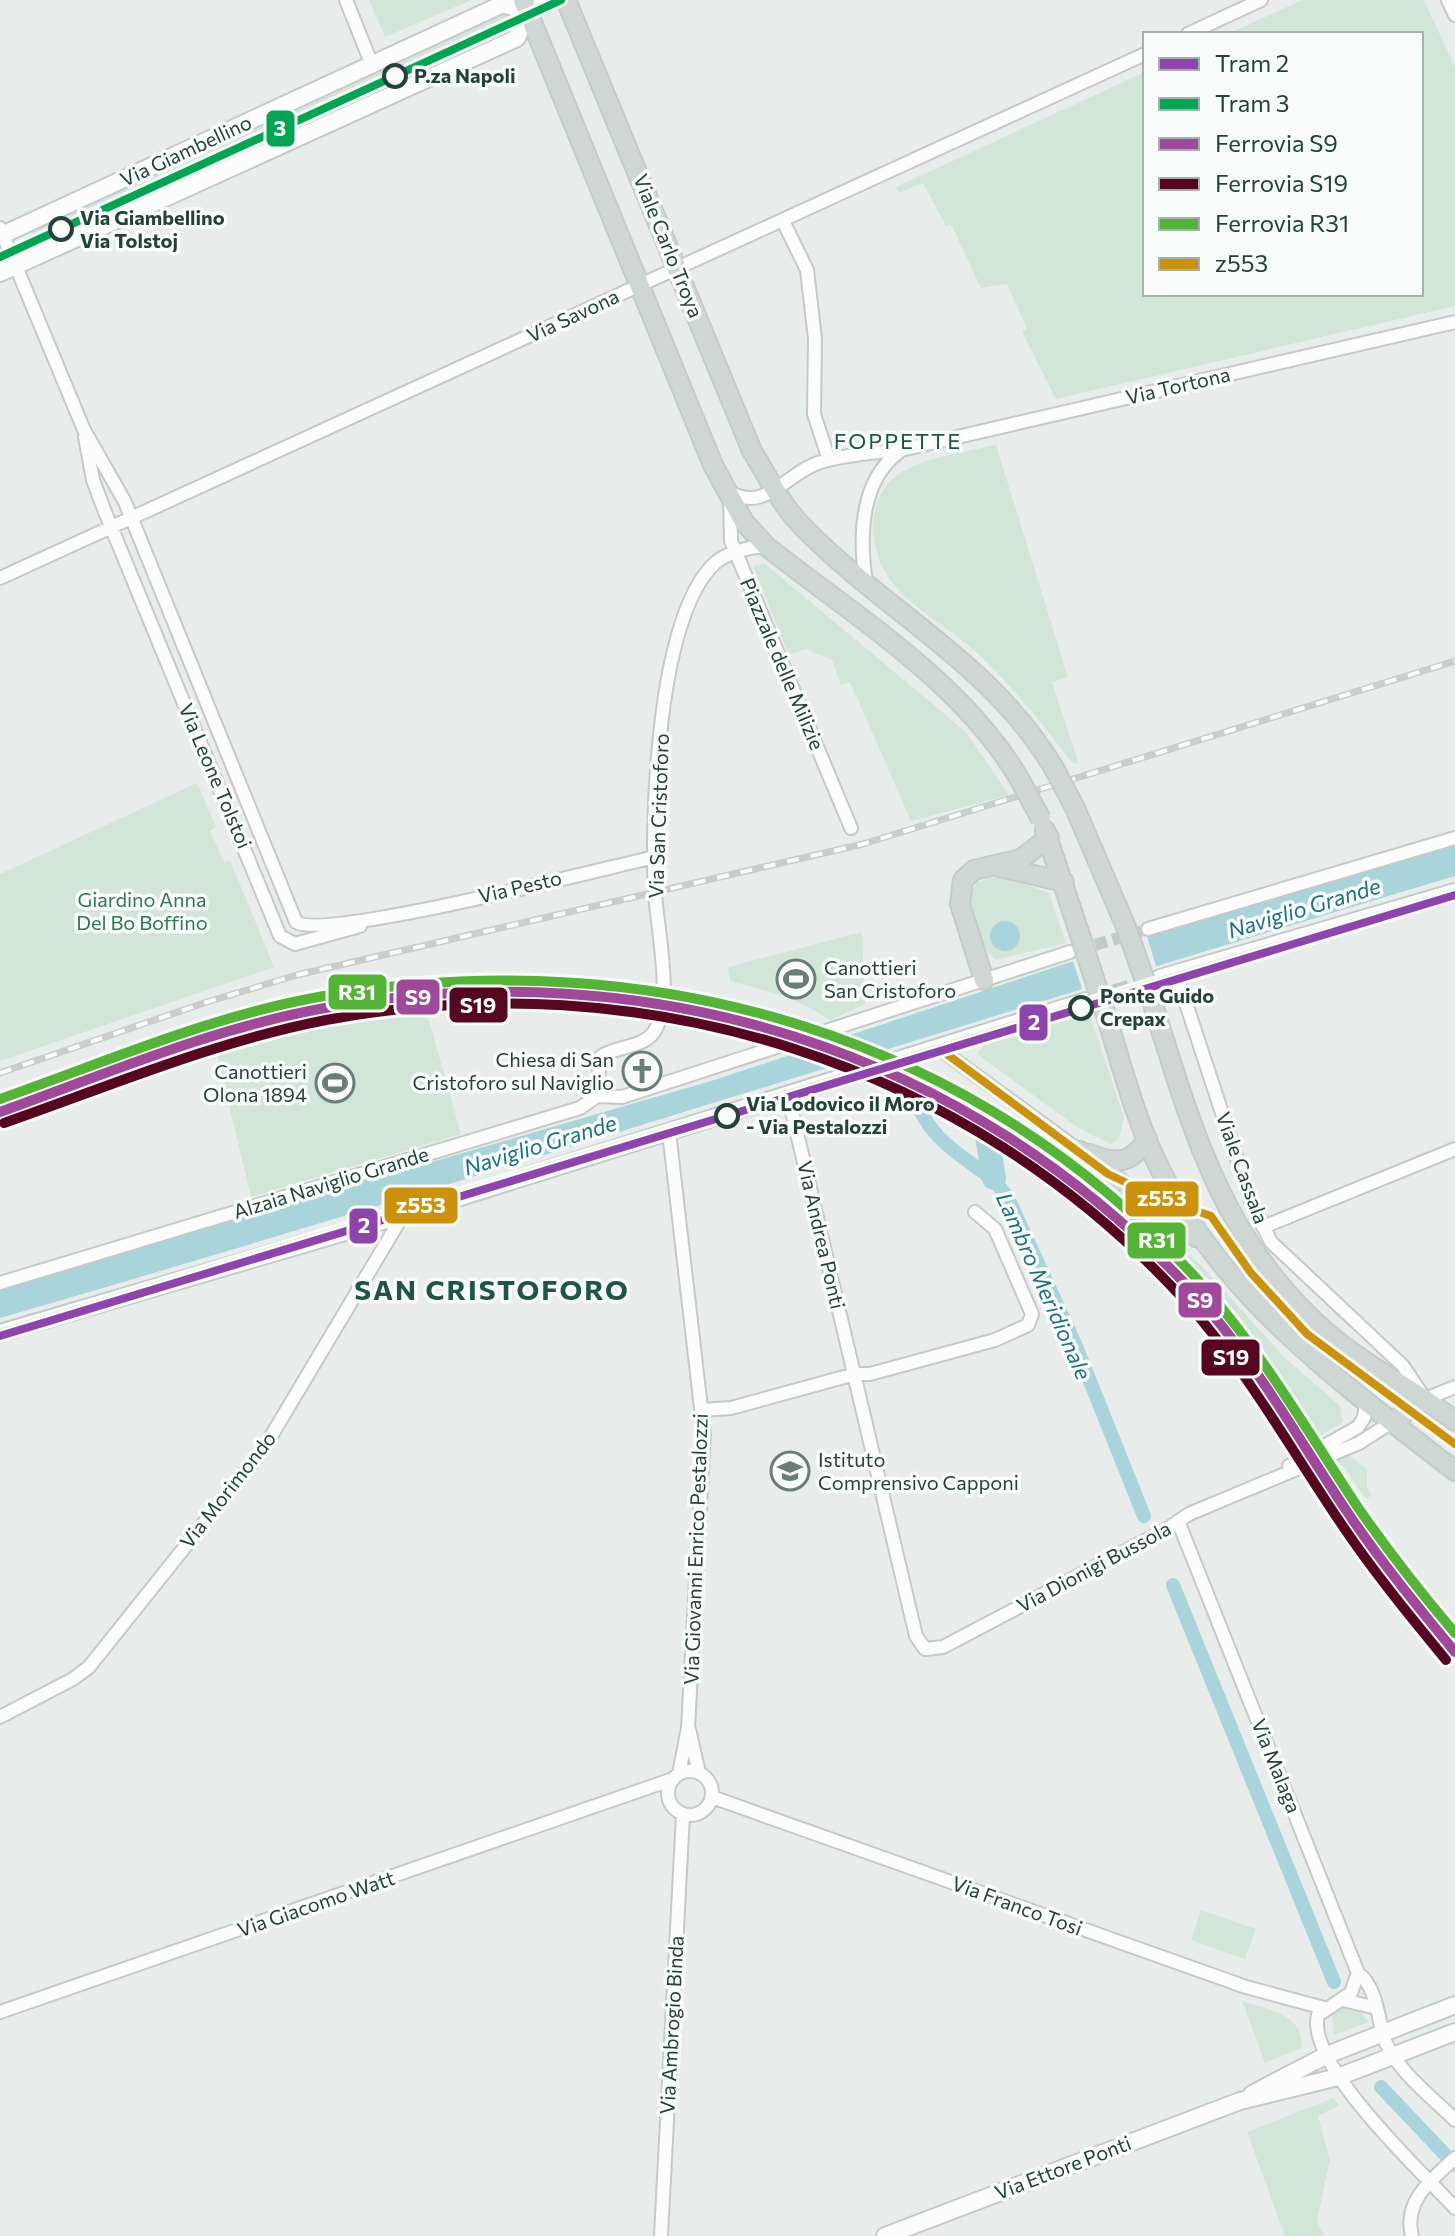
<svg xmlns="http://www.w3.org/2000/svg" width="1455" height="2236" font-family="Commissioner,sans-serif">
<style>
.green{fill:#d1e6d8}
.water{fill:#a9d4db}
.pier{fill:#e8edeb}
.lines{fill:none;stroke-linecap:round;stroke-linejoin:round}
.canal{stroke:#a9d4db;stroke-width:14}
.river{stroke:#a9d4db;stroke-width:24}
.street-tunnel{stroke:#c1cbc8;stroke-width:12;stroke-dasharray:12 6;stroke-linecap:butt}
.secondary-tunnel{stroke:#c1cbc8;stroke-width:16;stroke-dasharray:16 8;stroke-linecap:butt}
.street-casing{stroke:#c5cac8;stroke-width:16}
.secondary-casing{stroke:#c3cbc8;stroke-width:20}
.primary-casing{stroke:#c3ccc9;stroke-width:22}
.street{stroke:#fcfcfc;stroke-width:12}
.secondary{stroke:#fcfcfc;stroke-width:16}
.primary{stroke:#cfd7d5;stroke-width:18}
.rail-casing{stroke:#c9cdcc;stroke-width:7}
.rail{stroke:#f7fbf9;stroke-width:4;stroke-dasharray:12;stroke-linecap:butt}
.primary-bridge-casing{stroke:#c3ccc9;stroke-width:22;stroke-linecap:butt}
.primary-bridge{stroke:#cfd7d5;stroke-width:18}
.bus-1-casing{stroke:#f7fbf9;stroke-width:14}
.bus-1{stroke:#cd920c;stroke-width:8}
.rail-1-casing{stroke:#f7fbf9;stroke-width:16}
.rail-2-casing{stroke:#f7fbf9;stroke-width:16}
.rail-3-casing{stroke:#f7fbf9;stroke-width:16}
.rail-1{stroke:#a0499a;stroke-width:10}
.rail-2{stroke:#56061f;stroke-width:10}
.rail-3{stroke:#54b435;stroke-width:10}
.tram-1-casing{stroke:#f7fbf9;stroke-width:14}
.tram-2-casing{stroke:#f7fbf9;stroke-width:14}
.tram-1{stroke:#8e44ad;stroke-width:8}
.tram-2{stroke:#00a651;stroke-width:8}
.stop-dot{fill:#f7fbf9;stroke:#24423a;stroke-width:4}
.labels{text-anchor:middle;stroke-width:7;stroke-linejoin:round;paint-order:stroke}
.stop-label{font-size:20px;font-weight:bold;fill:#24423a;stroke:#f7fbf9;text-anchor:start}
.street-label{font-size:20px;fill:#24423a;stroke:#f7fbf9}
.park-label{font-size:20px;fill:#2d7a4b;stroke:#f7fbf9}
.poi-label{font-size:20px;fill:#24423a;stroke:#f7fbf9;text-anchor:start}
.neighbourhood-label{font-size:22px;letter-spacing:2px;fill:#1f5548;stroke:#f7fbf9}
.water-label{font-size:22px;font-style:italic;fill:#1c6f80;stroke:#f7fbf9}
.district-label{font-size:28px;font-weight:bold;letter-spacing:2px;fill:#1f5548;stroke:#f7fbf9}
.line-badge{stroke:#f7fbf9;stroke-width:3}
.badge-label{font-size:22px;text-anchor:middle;font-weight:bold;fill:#fff}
</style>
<rect width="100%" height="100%" fill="#e8edeb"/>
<path class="green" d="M369,0H471L385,37Z
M1302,0H1424L1455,67V306L1056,399L1022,332L1027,329L1007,284L981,288L951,224L946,226L923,183L899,193L896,187L1145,72V294H1421V34H1228Z
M505,11L512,28L38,250L30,230Z
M996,445L1068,677L1052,682L1079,764L1072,763C1042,723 1013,686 976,652C951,629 910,607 891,581C868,550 863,495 902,472C929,456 966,452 996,445Z
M764,563L966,732L1009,795L911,821L850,682L841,685L832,660L806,649L789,655L753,566Z
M197,783L216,827L210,831L224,862L230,860L274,967L0,1061V874Z
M989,878H1009L1049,893L1066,943L995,960L981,943L969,895L976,884Z
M862,932L865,1004L831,1020L791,998L730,981L728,967Z
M423,999L461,1134L251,1197L217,1056Z
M1088,1010L1124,1117L1119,1139L1111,1144L1077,1127L977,1054L984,1045Z
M1125,1208L1137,1210L1200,1264L1286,1359L1340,1406L1343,1422L1315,1439C1262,1340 1208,1282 1125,1208Z
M1350,1456L1367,1469V1487L1372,1495L1366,1499L1343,1466L1329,1462Z
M1201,1910L1256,1929L1245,1959L1191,1940Z
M1242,2001C1265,2009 1307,2015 1301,2048L1265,2063Z
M1347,2005L1359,2010L1369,2022L1334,2035L1332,2015Z
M1333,2098L1339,2105L1318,2116L1330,2159L1317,2221L1324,2236H1285L1247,2132Z"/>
<path class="water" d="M1455,846V876C969,1021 487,1177 0,1318V1287L711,1081L1240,906Z
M990 936a15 15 0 1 1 30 0a15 15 0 1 1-30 0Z"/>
<path class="pier" d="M1146,933L1157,969L1083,992L1072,958Z
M840,1034L891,1055L861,1064L810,1044Z"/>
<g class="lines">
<path class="canal" d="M906,1082C916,1103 926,1126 944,1142C965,1162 989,1172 1007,1196L1076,1346L1144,1516
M1173,1585L1334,1982
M1381,2087L1455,2165"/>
<path class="river" d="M986,1130L994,1178"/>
<path class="street-tunnel" d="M1078,950L1148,929"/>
<path class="secondary-tunnel" d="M1091,1000L1157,979"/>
<g class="street-casing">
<path id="street" d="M346,0L372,65
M1448,0L1455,15
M1188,34L1261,0
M783,221L807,270L815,339L814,414L829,460
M0,228L84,430L125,502L296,922C324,941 605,868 655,857
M85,437L93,480L105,512L280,936L295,944L360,926
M728,491C765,515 788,471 821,462C847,454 875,453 901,450L1455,322
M730,498L731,541L851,828
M0,578L1145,54
M866,582C859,537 860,481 899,452
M1148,929L1455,838
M1176,973L1252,1204L1271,1242L1403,1366L1425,1399L1455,1387
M940,1049L1080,1151
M788,1095L916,1636L925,1649L943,1647L1167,1529L1189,1514L1359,1443L1392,1422
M597,1096L600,1057C615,1046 643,1048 654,1032C674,1002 657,928 655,893C651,816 657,617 715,563C728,552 749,547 766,546
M669,1132L704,1434L688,1728L679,1774
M1263,1227L1455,1149
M0,1283L580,1108L597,1096L622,1097L1070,952
M702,1410L731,1408L855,1374H870L995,1340L1028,1325L1032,1314L995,1229L975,1212
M1289,1466L1358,1427L1364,1418L1366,1402
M1178,1521L1358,1973C1376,1986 1378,2016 1383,2035C1393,2068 1431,2096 1455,2120
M0,1717L73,1679L89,1667L264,1448L403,1215
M689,1729L699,1773
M668 1793a22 22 0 1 1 44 0a22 22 0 1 1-44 0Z
M712,1797L1246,1987L1324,2008
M1358,1973L1351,1993L1318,2015C1305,2064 1422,2172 1455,2208
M1343,2000L1377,2008
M0,2012L673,1779
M661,2236L683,1814
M1412,2236C1403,2201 1431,2180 1455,2158"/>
</g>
<g class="secondary-casing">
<path id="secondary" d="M0,236L503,4L528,12L554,0
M0,273L517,38L528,12
M1160,978L1455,892
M0,1333L403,1215L1086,1001
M1252,2094L1327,2055L1455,2005
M885,2236L1240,2101L1338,2077L1455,2032"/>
</g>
<g class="primary-casing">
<path id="primary" d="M523,0L713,465L744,522L766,546C854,616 962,681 1020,780
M566,0L752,451C768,477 782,506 803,527C887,613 991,663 1054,768
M1075,808L1126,927
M1045,830L1082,941
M1000,867L1064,882
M984,980L960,904L963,880L974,870L1021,859L1049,837
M1151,998C1191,1125 1221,1240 1325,1331C1365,1366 1413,1389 1455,1421
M1105,1012C1122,1066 1136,1123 1162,1173C1227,1301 1344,1385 1455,1471
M1080,1151L1152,1208L1196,1237
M1089,1154C1116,1164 1131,1165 1147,1139
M1392,1422L1425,1399"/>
</g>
<use href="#street" class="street"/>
<use href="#secondary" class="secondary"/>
<use href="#primary" class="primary"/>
<g class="rail-casing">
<path id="rail" d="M0,1073L207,1002L297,975L863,844L1455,661"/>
</g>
<use href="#rail" class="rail"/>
<g class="primary-bridge-casing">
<path id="primary-bridge" d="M1054,768L1075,808
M1020,780L1041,819
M1126,927L1151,998
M1082,941L1105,1012"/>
</g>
<use href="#primary-bridge" class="primary-bridge"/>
<g class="bus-1-casing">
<path id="bus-1" d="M940,1049L1108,1174L1154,1196L1211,1216L1251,1273L1307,1334L1455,1444
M0,1333L1455,892"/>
</g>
<use href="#bus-1" class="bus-1"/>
<g class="rail-1-casing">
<path id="rail-1" d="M0,1112C106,1074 213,1028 325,1008C649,950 967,1049 1192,1291C1254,1358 1298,1439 1348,1513C1381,1562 1418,1607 1455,1652"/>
</g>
<g class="rail-2-casing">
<path id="rail-2" d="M4,1123C110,1086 216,1041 326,1020C643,961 968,1061 1186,1302C1246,1369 1290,1448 1340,1522C1372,1570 1409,1615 1446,1660"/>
</g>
<g class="rail-3-casing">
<path id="rail-3" d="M0,1099C106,1062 213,1015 324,996C651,940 981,1035 1204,1287C1264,1355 1309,1434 1359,1509C1389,1552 1421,1593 1455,1633"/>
</g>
<use href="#rail-1" class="rail-1"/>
<use href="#rail-2" class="rail-2"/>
<use href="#rail-3" class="rail-3"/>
<g class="tram-1-casing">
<path id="tram-1" d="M0,1336L1455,895"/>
</g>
<g class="tram-2-casing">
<path id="tram-2" d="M0,257L561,0"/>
</g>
<use href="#tram-1" class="tram-1"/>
<use href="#tram-2" class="tram-2"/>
</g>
<defs>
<g id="stadium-ring" transform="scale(2)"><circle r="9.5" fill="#f7fbf9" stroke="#697e78" stroke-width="1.5"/><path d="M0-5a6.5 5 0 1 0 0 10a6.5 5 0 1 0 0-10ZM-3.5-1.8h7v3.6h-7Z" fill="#697e78"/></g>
<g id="church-ring" transform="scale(2)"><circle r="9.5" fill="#f7fbf9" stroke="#697e78" stroke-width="1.5"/><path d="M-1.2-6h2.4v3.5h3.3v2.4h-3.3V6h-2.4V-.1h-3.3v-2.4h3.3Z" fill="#697e78"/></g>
<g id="school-ring" transform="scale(2)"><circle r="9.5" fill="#f7fbf9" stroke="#697e78" stroke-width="1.5"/><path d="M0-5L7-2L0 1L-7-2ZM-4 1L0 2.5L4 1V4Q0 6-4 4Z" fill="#697e78"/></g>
</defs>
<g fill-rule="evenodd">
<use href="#stadium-ring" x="796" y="979"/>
<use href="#church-ring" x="642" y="1071"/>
<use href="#stadium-ring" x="335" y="1083"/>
<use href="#school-ring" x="790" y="1471"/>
</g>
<g class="stop-dot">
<circle cx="395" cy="76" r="11"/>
<circle cx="61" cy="229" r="11"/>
<circle cx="1081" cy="1008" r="11"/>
<circle cx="727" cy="1116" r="11"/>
</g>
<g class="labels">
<g class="stop-label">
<text x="414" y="83">P.za Napoli</text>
<text x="80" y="225">Via Giambellino<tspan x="80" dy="23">Via Tolstoj</tspan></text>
<text x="1100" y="1003">Ponte Guido<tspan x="1100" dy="23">Crepax</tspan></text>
<text x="746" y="1111">Via Lodovico il Moro<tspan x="746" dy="23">- Via Pestalozzi</tspan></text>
</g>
<g class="street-label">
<text transform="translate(186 151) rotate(-25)" y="7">Via Giambellino</text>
<text transform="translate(668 246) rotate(68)" y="7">Viale Carlo Troya</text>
<text transform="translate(573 316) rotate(-25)" y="7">Via Savona</text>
<text transform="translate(1178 386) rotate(-13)" y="7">Via Tortona</text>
<text transform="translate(782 664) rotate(67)" y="7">Piazzale delle Milizie</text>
<text transform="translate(215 776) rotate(67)" y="7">Via Leone Tolstoi</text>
<text transform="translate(659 816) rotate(-88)" y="7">Via San Cristoforo</text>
<text transform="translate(520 887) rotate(-13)" y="7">Via Pesto</text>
<text transform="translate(1242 1168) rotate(70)" y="7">Viale Cassala</text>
<text transform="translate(331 1183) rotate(-17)" y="7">Alzaia Naviglio Grande</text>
<text transform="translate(821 1235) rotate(77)" y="7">Via Andrea Ponti</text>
<text transform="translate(228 1490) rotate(-52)" y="7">Via Morimondo</text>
<text transform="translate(696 1549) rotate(-88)" y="7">Via Giovanni Enrico Pestalozzi</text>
<text transform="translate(1094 1567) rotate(-28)" y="7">Via Dionigi Bussola</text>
<text transform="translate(1276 1766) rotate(68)" y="7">Via Malaga</text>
<text transform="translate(316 1904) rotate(-19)" y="7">Via Giacomo Watt</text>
<text transform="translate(1017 1906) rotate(20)" y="7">Via Franco Tosi</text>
<text transform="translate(672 2025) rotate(-87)" y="7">Via Ambrogio Binda</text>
<text transform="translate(1063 2168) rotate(-21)" y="7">Via Ettore Ponti</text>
</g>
<g class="park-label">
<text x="142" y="907">Giardino Anna<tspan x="142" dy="23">Del Bo Boffino</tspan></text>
</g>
<g class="poi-label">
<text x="824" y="975">Canottieri<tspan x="824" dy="23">San Cristoforo</tspan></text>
<text x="614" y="1067" text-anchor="end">Chiesa di San<tspan x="614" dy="23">Cristoforo sul Naviglio</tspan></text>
<text x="307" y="1079" text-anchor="end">Canottieri<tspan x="307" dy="23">Olona 1894</tspan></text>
<text x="818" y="1467">Istituto<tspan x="818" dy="23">Comprensivo Capponi</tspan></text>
</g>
<g class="neighbourhood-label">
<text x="898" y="449">FOPPETTE</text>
</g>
<g class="water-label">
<text transform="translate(1304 908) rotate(-17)" y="8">Naviglio Grande</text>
<text transform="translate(540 1145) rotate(-17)" y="8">Naviglio Grande</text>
<text transform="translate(1044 1286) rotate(66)" y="8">Lambro Meridionale</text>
</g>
<g class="district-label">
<text x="492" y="1300">SAN CRISTOFORO</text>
</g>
</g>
<g class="line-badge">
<rect x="265" y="109" width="31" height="39" rx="8" fill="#00a651"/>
<rect x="327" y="973" width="61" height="38" rx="8" fill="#54b435"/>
<rect x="395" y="978" width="46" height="38" rx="8" fill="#a0499a"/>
<rect x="448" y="986" width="61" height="38" rx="8" fill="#56061f"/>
<rect x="1018" y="1003" width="31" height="39" rx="8" fill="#8e44ad"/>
<rect x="1124" y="1180" width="76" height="38" rx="8" fill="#cd920c"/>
<rect x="383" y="1186" width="76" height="39" rx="8" fill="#cd920c"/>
<rect x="348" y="1207" width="31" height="38" rx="8" fill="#8e44ad"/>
<rect x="1126" y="1221" width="61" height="39" rx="8" fill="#54b435"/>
<rect x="1177" y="1281" width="46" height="38" rx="8" fill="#a0499a"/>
<rect x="1200" y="1338" width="61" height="39" rx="8" fill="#56061f"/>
</g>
<g class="badge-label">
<text x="280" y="136">3</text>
<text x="357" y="1000">R31</text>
<text x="418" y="1005">S9</text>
<text x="478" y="1013">S19</text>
<text x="1034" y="1030">2</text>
<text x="1162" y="1206">z553</text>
<text x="421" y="1213">z553</text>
<text x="364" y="1233">2</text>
<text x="1157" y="1248">R31</text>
<text x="1200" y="1308">S9</text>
<text x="1231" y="1365">S19</text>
</g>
<rect x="1143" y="32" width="280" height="264" fill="#f7fbf9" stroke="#a3b1ad" stroke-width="2"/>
<rect x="1159" y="58" width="40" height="12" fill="#8e44ad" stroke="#a3b1ad" stroke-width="2"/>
<text x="1215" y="72" font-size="24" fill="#24423a">Tram 2</text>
<rect x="1159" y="98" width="40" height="12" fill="#00a651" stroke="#a3b1ad" stroke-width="2"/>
<text x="1215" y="112" font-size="24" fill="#24423a">Tram 3</text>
<rect x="1159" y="138" width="40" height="12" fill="#a0499a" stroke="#a3b1ad" stroke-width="2"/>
<text x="1215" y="152" font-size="24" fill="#24423a">Ferrovia S9</text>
<rect x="1159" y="178" width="40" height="12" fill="#56061f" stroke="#a3b1ad" stroke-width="2"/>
<text x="1215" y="192" font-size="24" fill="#24423a">Ferrovia S19</text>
<rect x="1159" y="218" width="40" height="12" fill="#54b435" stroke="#a3b1ad" stroke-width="2"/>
<text x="1215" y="232" font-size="24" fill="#24423a">Ferrovia R31</text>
<rect x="1159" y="258" width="40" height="12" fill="#cd920c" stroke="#a3b1ad" stroke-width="2"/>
<text x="1215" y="272" font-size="24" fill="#24423a">z553</text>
</svg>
